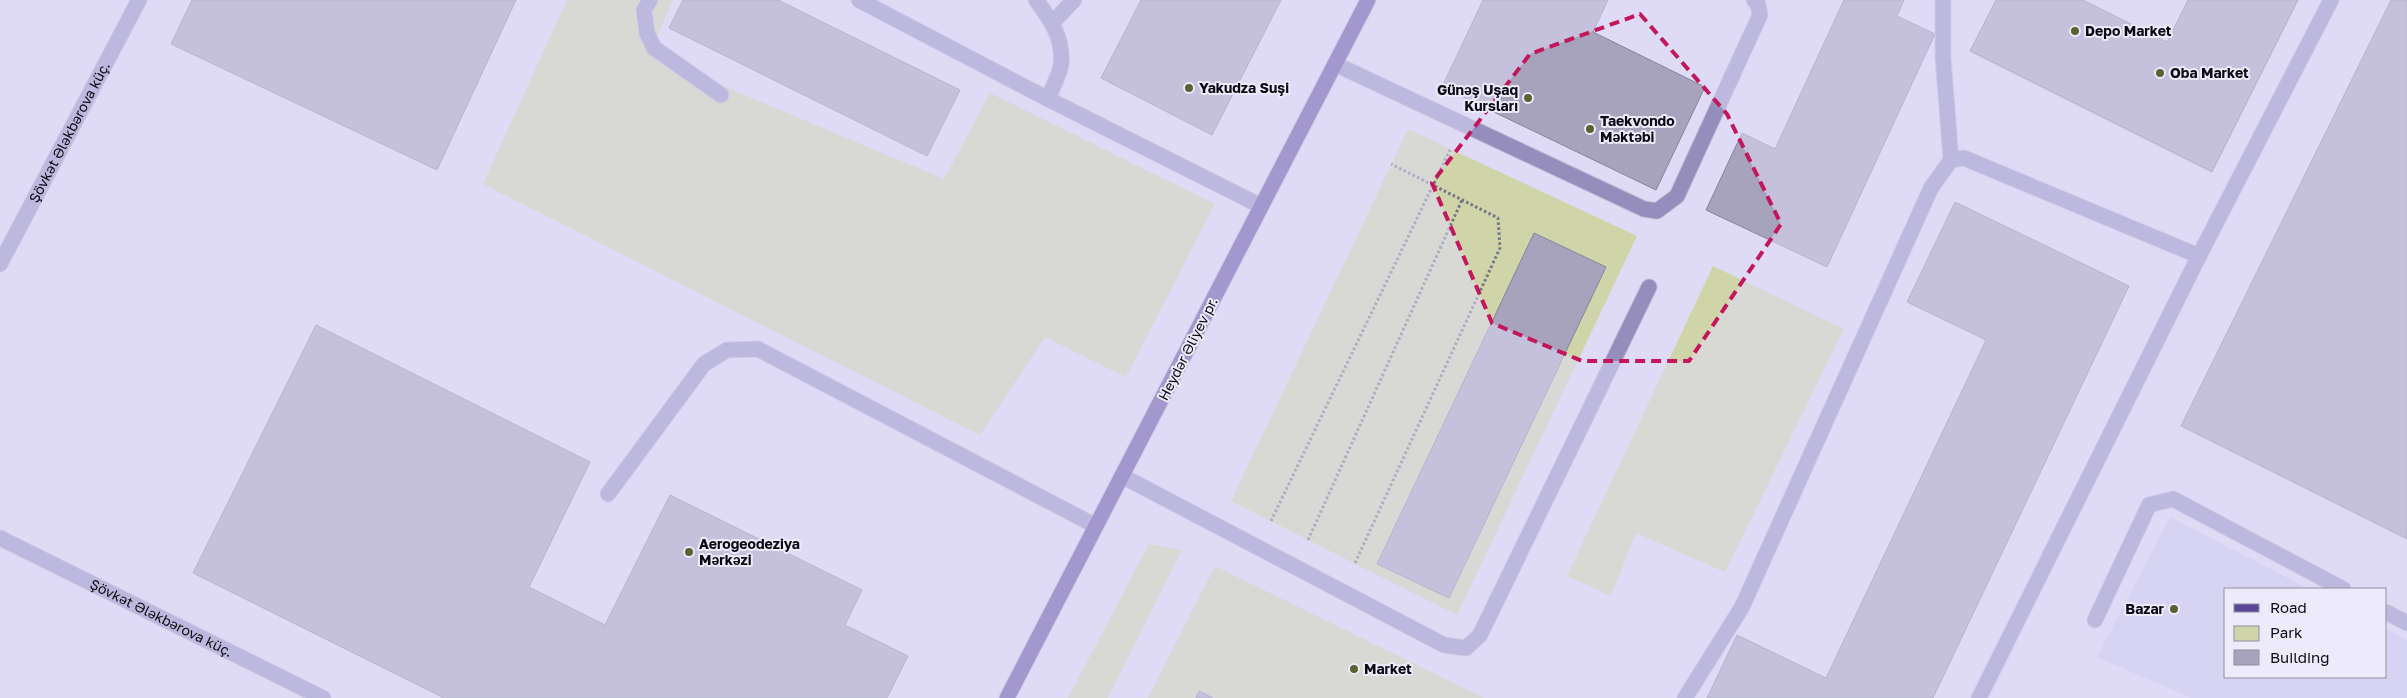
<svg xmlns="http://www.w3.org/2000/svg" width="2407" height="698" font-family="'Golos Text',sans-serif">
<style>
.built{fill:#cfcbec}
.green{fill:#d0d5a9}
.building{fill:#a7a3bd;stroke:#87849c}
.lines{fill:none;stroke-linecap:round;stroke-linejoin:round}
.minor-casing{stroke:#bdbad3;stroke-width:17}
.major-casing{stroke:#bdbad3;stroke-width:17}
.path{stroke:#767486;stroke-width:3;stroke-dasharray:2.5 2.5;stroke-linecap:butt}
.minor{stroke:#958ebd;stroke-width:15}
.major{stroke:#5b479a;stroke-width:15}
.marked{fill:none;stroke:#c2185b;stroke-width:4;stroke-dasharray:10 6;stroke-linejoin:round}
.poi-dot{fill:#5d612f;stroke:#eceafb;stroke-width:2}
.labels{text-anchor:middle;stroke-width:4;stroke-linejoin:round;paint-order:stroke}
.poi-label{font-size:14px;font-weight:bold;fill:#0b0a13;stroke:#eceafb;text-anchor:start}
.street-label{font-size:14px;fill:#0b0a13;stroke:#eceafb}
</style>
<rect width="100%" height="100%" fill="#dfdbf7"/>
<path class="built" d="M2170,517L2309,589H2226V677H2386V629L2407,640V698H2191L2097,657Z"/>
<path class="green" d="M567,0H673L649,55L944,179L990,93L1215,204L1126,377L1045,337L980,435L483,184Z
M1408,129L1637,236L1457,615L1231,501Z
M1713,266L1844,329L1725,572L1636,533L1611,596L1567,576Z
M1149,544L1182,550L1108,698H1068Z
M1215,566L1484,698H1148Z"/>
<path class="building" d="M192,0H516L437,170L171,44Z
M683,0H778L960,90L927,156L669,28Z
M1141,0H1281L1212,135L1101,78Z
M1483,0H1608L1593,32L1705,87L1656,190L1442,87Z
M1844,0H1904L1897,16L1935,34L1827,267L1706,210L1742,133L1775,149Z
M1996,0H2083L2167,42L2188,0H2298L2212,172L1970,51Z
M2391,0H2407V539L2181,426Z
M1955,202L2129,286L1933,698H1707L1737,635L1826,678L1986,340L1907,302Z
M1534,233L1606,267L1449,598L1377,564Z
M316,325L590,462L529,587L605,625L670,495L862,590L845,625L908,656L887,698H444L193,573Z
M1199,691L1213,698H1196Z"/>
<g class="lines">
<g class="minor-casing">
<g id="minor">
<path d="M650,0L644,10L647,33L654,48L721,95"/>
<path d="M859,0L1048,99"/>
<path d="M1036,0C1051,20 1064,39 1061,65C1059,76 1052,88 1048,99L1261,206"/>
<path d="M1943,0V57L1951,160"/>
<path d="M1053,22L1074,0"/>
<path d="M1335,64L1644,209L1657,211L1677,196L1760,15L1758,4L1754,0"/>
<path id="s1" d="M0,264L139,0"/>
<path d="M1122,476L1444,645L1466,648L1480,635L1649,287"/>
<path d="M608,494L704,364L727,350L758,349L1096,526"/>
<path id="s2" d="M0,538L323,698"/>
<path d="M2386,612L2407,623"/>
<path d="M2095,620L2149,505L2173,499L2343,589"/>
<path d="M1685,698L1742,607L1931,188L1951,160L1964,158L2199,256"/>
<path d="M1979,698L2199,256L2331,0"/>
</g>
</g>
<g class="major-casing">
<path id="major" d="M1007,698L1368,0"/>
</g>
<path class="path" d="M1271,521L1450,150
M1308,540L1462,200
M1355,563L1500,248L1498,218L1391,164"/>
<use href="#minor" class="minor"/>
<use href="#major" class="major"/>
</g>
<path d="M0 0H2407V698H0ZM1640,14L1727,114L1781,224L1689,361H1582L1492,323L1432,183L1530,54Z" fill="#dfdbf7" fill-opacity=".55" fill-rule="evenodd"/>
<path class="marked" d="M1640,14L1727,114L1781,224L1689,361H1582L1492,323L1432,183L1530,54Z"/>
<g class="poi-dot">
<circle cx="2075" cy="31" r="5"/>
<circle cx="2160" cy="73" r="5"/>
<circle cx="1189" cy="88" r="5"/>
<circle cx="1528" cy="98" r="5"/>
<circle cx="1590" cy="129" r="5"/>
<circle cx="689" cy="552" r="5"/>
<circle cx="2174" cy="609" r="5"/>
<circle cx="1354" cy="669" r="5"/>
</g>
<g class="labels">
<g class="poi-label">
<text x="2085" y="36">Depo Market</text>
<text x="2170" y="78">Oba Market</text>
<text x="1199" y="93">Yakudza Suşi</text>
<text x="1518" y="95" text-anchor="end">Günəş Uşaq<tspan x="1518" dy="16">Kursları</tspan></text>
<text x="1600" y="126">Taekvondo<tspan x="1600" dy="16">Məktəbi</tspan></text>
<text x="699" y="549">Aerogeodeziya<tspan x="699" dy="16">Mərkəzi</tspan></text>
<text x="2164" y="614" text-anchor="end">Bazar</text>
<text x="1364" y="674">Market</text>
</g>
<g class="street-label">
<text dy="5" stroke="none"><textPath href="#s1" startOffset="149">Şövkət Ələkbərova küç.</textPath></text>
<text transform="translate(1188 349) rotate(-63)" y="5">Heydər Əliyev pr.</text>
<text dy="5" stroke="none"><textPath href="#s2" startOffset="180">Şövkət Ələkbərova küç.</textPath></text>
</g>
</g>
<rect x="2224" y="588" width="162" height="90" fill="#eceafb" stroke="#92909e"/>
<rect x="2234" y="604" width="25" height="8" fill="#5b479a" stroke="#92909e"/>
<text x="2270" y="613" font-size="15" fill="#0b0a13">Road</text>
<rect x="2234" y="626" width="25" height="15" fill="#d0d5a9" stroke="#92909e"/>
<text x="2270" y="638" font-size="15" fill="#0b0a13">Park</text>
<rect x="2234" y="650" width="25" height="15" fill="#a7a3bd" stroke="#92909e"/>
<text x="2270" y="663" font-size="15" fill="#0b0a13">Building</text>
</svg>
